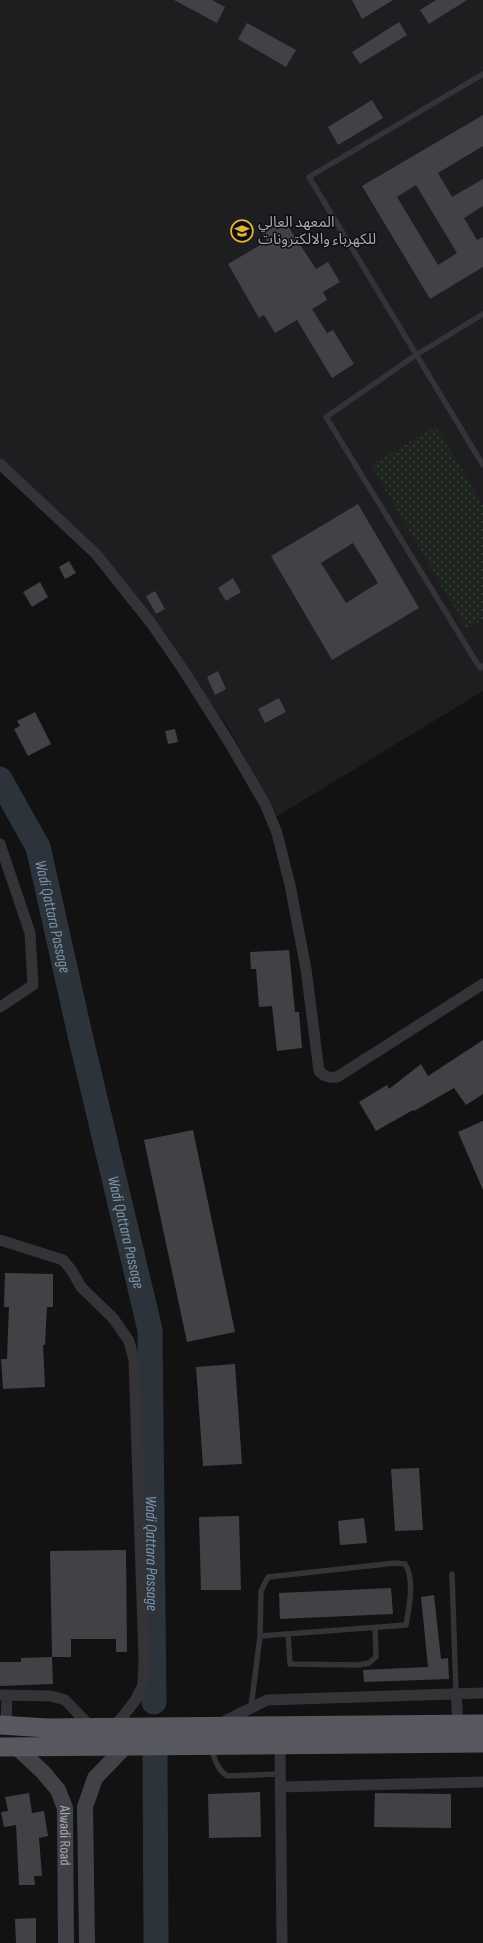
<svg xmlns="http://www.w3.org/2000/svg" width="483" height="1943" font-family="'Sofia Sans Condensed','Noto Sans Arabic',sans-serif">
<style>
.built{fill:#1e1e20}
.garden{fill:url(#garden-dots)}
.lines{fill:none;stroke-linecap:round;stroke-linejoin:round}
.river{stroke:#2c333a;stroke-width:25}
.building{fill:#414246;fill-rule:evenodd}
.service{stroke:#333338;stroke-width:5.5}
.minor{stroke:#333338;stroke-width:11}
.secondary{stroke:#414247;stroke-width:16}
.trunk{stroke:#57585f;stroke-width:19}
.labels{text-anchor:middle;stroke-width:3;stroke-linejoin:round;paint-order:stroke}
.poi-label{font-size:15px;fill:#a4a8b2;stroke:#0d0d0e;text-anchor:start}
.street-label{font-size:15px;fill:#a4a8b2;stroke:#0d0d0e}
.water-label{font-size:16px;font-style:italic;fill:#7d93ab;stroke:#0d0d0e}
</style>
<defs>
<pattern id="garden-dots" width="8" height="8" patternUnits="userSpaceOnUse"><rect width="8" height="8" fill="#1e251f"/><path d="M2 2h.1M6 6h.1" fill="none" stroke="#3c423d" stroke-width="1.8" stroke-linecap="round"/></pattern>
</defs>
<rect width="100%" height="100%" fill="#121213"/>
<path class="built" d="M0,0H483V691L276,817L229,728L96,554L0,462Z"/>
<path class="garden" d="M436,426L483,505V619L467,629L371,465Z"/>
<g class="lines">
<g class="river">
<path id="s1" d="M0,779L38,847L81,1039L150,1330L154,1702"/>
<path d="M155,1755L156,1943"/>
</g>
</g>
<path class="building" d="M174,0H212L225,7L217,23Z
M352,0H393L362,19Z
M436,0H467L429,24L420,10Z
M399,22L407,35L360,64L352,52Z
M247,23L296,50L286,67L238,39Z
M372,100L383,118L338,145L328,127Z
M483,115V146L438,173L452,197L483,179V206L464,218L477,240L483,237V267L430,299L362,186ZM416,185L457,253L438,265L397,197Z
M284,220L316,269L328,262L340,282L323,292L327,300L312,309L327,333L333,330L354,364L332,378L297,320L275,333L264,315L259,318L228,264L267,241L262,234Z
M358,504L419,608L332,660L271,556ZM353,543L378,583L346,603L321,563Z
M69,561L76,573L65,579L59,567Z
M233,578L241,592L226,601L218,588Z
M40,582L48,597L32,607L23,592Z
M155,591L165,609L156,614L146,596Z
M218,671L226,689L215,695L207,677Z
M279,698L286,712L265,723L258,709Z
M35,712L51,744L28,756L14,729L20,726L17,721Z
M175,729L178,742L168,744L165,731Z
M289,950L295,1012H299L302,1048L277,1051L272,1006L259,1007L256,969H251L250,952Z
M483,1040V1094L466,1105L454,1088L414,1111L413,1110L376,1131L359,1102L387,1085L389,1089L421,1064L428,1076Z
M483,1121V1190L458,1132Z
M193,1130L235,1332L187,1342L144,1140Z
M5,1273L53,1274V1307H47L45,1345H43L45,1387L3,1389L1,1359H7L9,1307H4Z
M235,1364L242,1464L203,1466L196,1367Z
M419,1468L423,1530L395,1531L391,1469Z
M239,1516L241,1590H201L199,1517Z
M364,1518L367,1543L340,1545L338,1521Z
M126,1550L127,1652H116V1639H71V1657H52L50,1551Z
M391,1588L393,1614L280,1619L279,1593Z
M434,1595L441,1659L448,1658L449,1679L364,1682L363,1670L428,1667L421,1597Z
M52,1657L53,1684L0,1686V1662H21V1658Z
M260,1792L261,1837L209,1838L208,1794Z
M29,1793L32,1813L44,1811L48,1836L39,1838L42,1876H34L35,1885H19L16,1825L4,1827L1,1812L8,1811L5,1797Z
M375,1793L451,1794V1828L374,1827Z
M36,1918V1943H16L15,1919Z"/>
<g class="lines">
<path class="service" d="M483,74L309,177L483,465
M483,314L416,355L326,417L480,668L483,666
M452,1574L456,1693
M288,1634L290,1664L358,1665L369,1663L376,1657L375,1628
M251,1707L260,1636L261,1591L268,1577L395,1563L405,1564C415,1578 409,1609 406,1625L260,1636
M211,1748C215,1760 217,1769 227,1776L279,1774"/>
<path class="minor" d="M0,464L96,554L151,623L184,671L229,742L265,804L277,833L290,885L306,969L319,1071C325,1077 329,1078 337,1077L483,984
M0,844L30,933L33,985L0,1007
M0,1240L63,1260L72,1271L81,1287L113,1318L129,1341L134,1360L144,1660L143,1685L135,1701L115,1726
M456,1693L458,1724
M0,1695L51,1696L65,1700L91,1727
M221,1723L267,1700L483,1693
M6,1725L7,1695
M280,1743L282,1943
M280,1787L483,1782"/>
<g class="secondary">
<path id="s2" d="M16,1747L43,1772L58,1790L65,1808L66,1943"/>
<path d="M87,1943L85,1807L95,1778L127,1745"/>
</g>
<path class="trunk" d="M0,1725L47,1728L483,1724
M0,1747L483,1743"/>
</g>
<defs>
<g id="university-ring" transform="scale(1.15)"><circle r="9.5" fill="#0d0d0e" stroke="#e3b43a" stroke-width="1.5"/><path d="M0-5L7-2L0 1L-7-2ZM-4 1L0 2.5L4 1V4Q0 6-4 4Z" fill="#e3b43a"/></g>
</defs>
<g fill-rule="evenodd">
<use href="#university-ring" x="242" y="231"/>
</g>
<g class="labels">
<g class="poi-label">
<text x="258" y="227">المعهد العالي<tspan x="258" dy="17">للكهرباء والالكترونات</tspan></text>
</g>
<g class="street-label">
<text dy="5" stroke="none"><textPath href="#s2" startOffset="107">Alwadi Road</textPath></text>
</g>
<g class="water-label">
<text dy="6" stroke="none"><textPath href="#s1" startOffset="149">Wadi Qattara Passage</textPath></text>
<text dy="6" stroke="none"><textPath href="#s1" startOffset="473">Wadi Qattara Passage</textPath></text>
<text dy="6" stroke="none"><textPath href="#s1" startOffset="797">Wadi Qattara Passage</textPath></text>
</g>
</g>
</svg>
